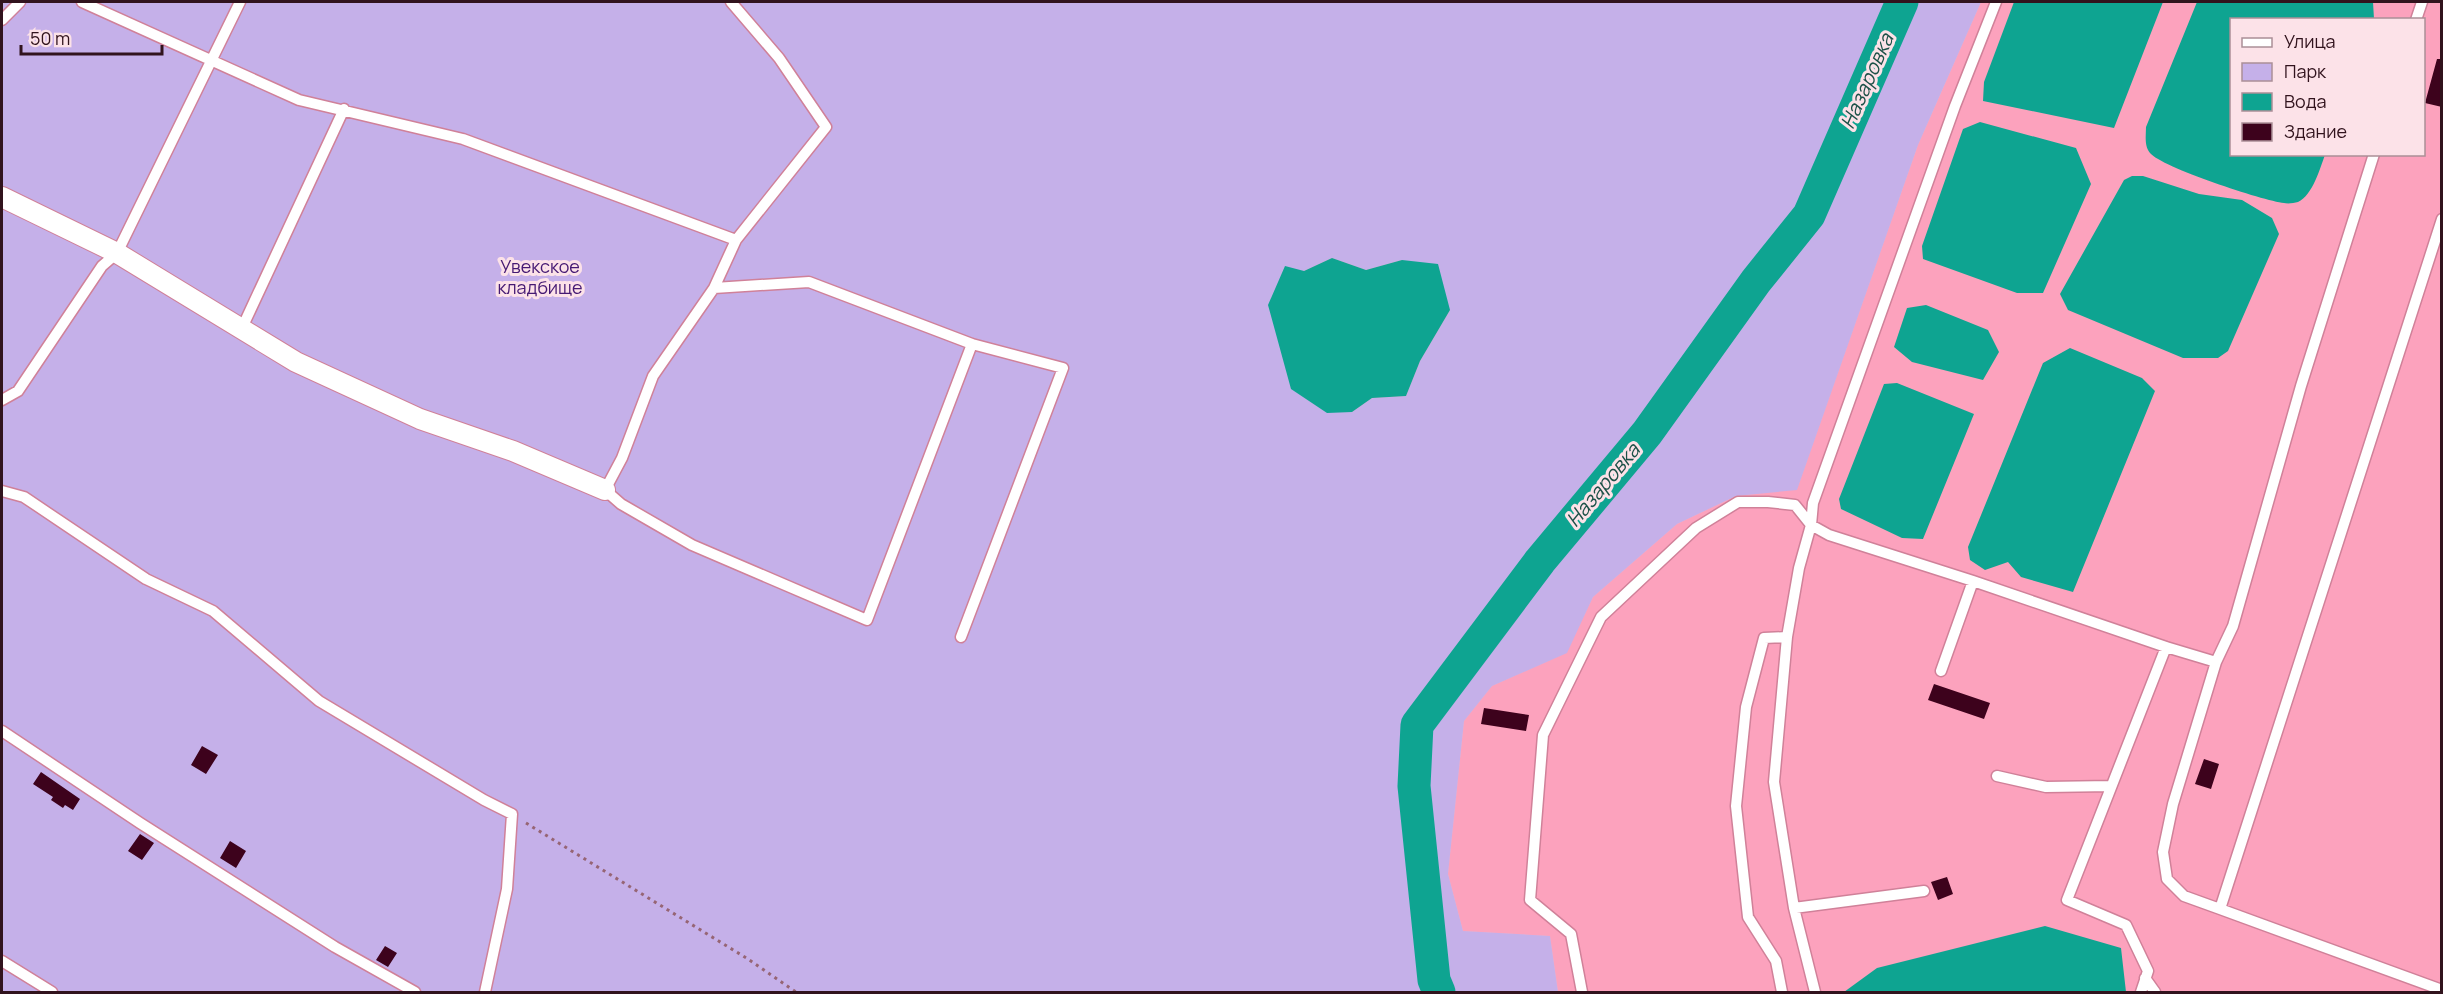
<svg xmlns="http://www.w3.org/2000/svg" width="2443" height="994" font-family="Manrope,sans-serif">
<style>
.built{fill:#fca2bd;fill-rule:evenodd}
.green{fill:#c5b0e9;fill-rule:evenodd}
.water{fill:#0ea491}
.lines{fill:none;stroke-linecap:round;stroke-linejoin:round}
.river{stroke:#0ea491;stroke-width:33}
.building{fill:#3d021c}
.service-casing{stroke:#d08199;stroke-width:13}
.minor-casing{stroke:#d08199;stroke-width:22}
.path{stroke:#966574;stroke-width:3;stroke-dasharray:3 4.5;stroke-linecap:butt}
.service{stroke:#fff;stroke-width:10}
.minor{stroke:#fff;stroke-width:20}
.labels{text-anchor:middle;stroke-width:6;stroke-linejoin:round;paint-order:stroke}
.park-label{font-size:18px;fill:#451973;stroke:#fce2e8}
.water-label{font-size:20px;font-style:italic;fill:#1c5148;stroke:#fce2e8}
</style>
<rect width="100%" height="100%" fill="#f6b3c6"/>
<path class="built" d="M1981,2H2441V992H1558L1550,936L1463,931L1448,874L1464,721L1492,686L1566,653L1593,597L1677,524L1736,496L1797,489L1918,145ZM2232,20H2424V154H2232Z"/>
<path class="green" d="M2,2H1981L1918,145L1797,490L1736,496L1677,524L1593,597L1567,653L1492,686L1464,721L1448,874L1463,931L1550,936L1558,992H2ZM1332,258L1366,270L1402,260L1450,310L1420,361L1406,396L1372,398L1352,412L1304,271Z"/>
<path class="water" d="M2014,2H2163L2114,128L1983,101L1984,82Z
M2197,2H2373L2374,19L2232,20V154L2325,155C2320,168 2313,195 2298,202C2294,203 2288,204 2284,203C2264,201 2161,167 2150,153C2144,146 2146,135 2146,127Z
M1980,122L2076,148L2091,184L2043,293H2017L1923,259L1922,246L1963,129Z
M2132,176H2143L2199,194L2242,200L2272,218L2279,234L2228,351L2218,358H2183L2068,310L2060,294L2124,180Z
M1332,258L1366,270L1402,260L1438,264L1450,310L1420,361L1406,396L1372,398L1352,412L1327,413L1291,389L1268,305L1285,266L1304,271Z
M1926,305L1988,330L1999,352L1983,380L1912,362L1894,347L1907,308Z
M2070,348L2142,378L2155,391L2073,592L2021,577L2008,562L1985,570L1970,560L1968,547L2043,363Z
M1897,383L1974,414L1923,539L1902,538L1841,509L1839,499L1884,384Z
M2045,926L2121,948L2126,992H1844L1877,968Z"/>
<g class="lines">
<path class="river" d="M1439,992L1434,980L1414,786L1417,725L1540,561L1647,433L1756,281L1809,215L1902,2"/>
</g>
<path class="building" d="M2437,59H2442V107L2425,103Z
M1934,684L1990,703L1984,719L1928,700Z
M1484,708L1529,715L1526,731L1481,724Z
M202,746L218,755L206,774L191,765Z
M2204,759L2219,764L2211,789L2195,784Z
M41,772L80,799L73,810L65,805L63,808L51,800L53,797L33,784Z
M140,834L154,843L142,860L128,851Z
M230,841L246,851L236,868L220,858Z
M1947,877L1953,894L1938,900L1931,882Z
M385,946L397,953L388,967L376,960Z"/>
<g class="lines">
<g class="service-casing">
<path id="service" d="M82,2L299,100L463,139L736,240
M731,2L779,58L826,127L736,240L714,288L653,376L622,458L605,490L621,504L692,545L867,620L972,344
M2,20L20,2
M2416,20L2422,2
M2374,154L2301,386L2233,626L2216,662L2173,804L2163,852L2167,879L2184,896L2220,909L2442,219
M714,288L809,282L972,344L1063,368L961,637
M242,328L344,109
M2,400L18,391L102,266L117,253L240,2
M2,491L24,497L146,579L213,611L319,701L484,800L512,814L507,889L485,992
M1941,671L1973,581
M2,731L140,823L335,947L415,992
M1997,776L2046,787L2111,786
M1794,908L1924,891
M2220,909L2442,990
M2,961L52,992
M2145,978L2155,992
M1582,992L1571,934L1530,900L1543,735L1601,617L1696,528L1738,502H1768L1795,505L1811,525L1829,535L1973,581L2166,647L2216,662
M1782,992L1776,961L1748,917L1736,806L1746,707L1764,638L1787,637
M1815,992L1794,908L1774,782L1787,637L1799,568L1811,525L1813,503L1955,106L1996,2
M2141,992L2148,971L2126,925L2067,900L2166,647"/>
</g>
<g class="minor-casing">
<path id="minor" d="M2,197L117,253L296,362L420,419L513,451L605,490"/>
</g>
<path class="path" d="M526,823L748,959L796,992"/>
<use href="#service" class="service"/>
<use href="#minor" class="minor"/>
</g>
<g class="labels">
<g class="park-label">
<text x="540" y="273">Увекское<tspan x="540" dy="21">кладбище</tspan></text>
</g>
<g class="water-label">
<text transform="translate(1867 81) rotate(-66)" y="7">Назаровка</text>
<text transform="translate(1603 485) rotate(-50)" y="7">Назаровка</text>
</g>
</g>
<rect width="2443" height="994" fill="none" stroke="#31131d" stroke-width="6"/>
<rect x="2230" y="18" width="195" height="138" fill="#fce2e8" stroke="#ab8f97" stroke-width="1.5"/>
<rect x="2242" y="38" width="30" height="9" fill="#ffffff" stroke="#ab8f97" stroke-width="1.5"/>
<text x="2284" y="48" font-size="18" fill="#31131d">Улица</text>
<rect x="2242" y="63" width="30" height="18" fill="#c5b0e9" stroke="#ab8f97" stroke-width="1.5"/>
<text x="2284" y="78" font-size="18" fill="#31131d">Парк</text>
<rect x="2242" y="93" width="30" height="18" fill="#0ea491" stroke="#ab8f97" stroke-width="1.5"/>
<text x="2284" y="108" font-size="18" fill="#31131d">Вода</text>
<rect x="2242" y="123" width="30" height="18" fill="#3d021c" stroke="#ab8f97" stroke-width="1.5"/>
<text x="2284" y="138" font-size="18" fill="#31131d">Здание</text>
<path d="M21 45v9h141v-9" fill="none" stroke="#31131d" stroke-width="3"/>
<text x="30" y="45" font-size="18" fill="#31131d" stroke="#fce2e8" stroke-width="4.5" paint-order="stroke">50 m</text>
</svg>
